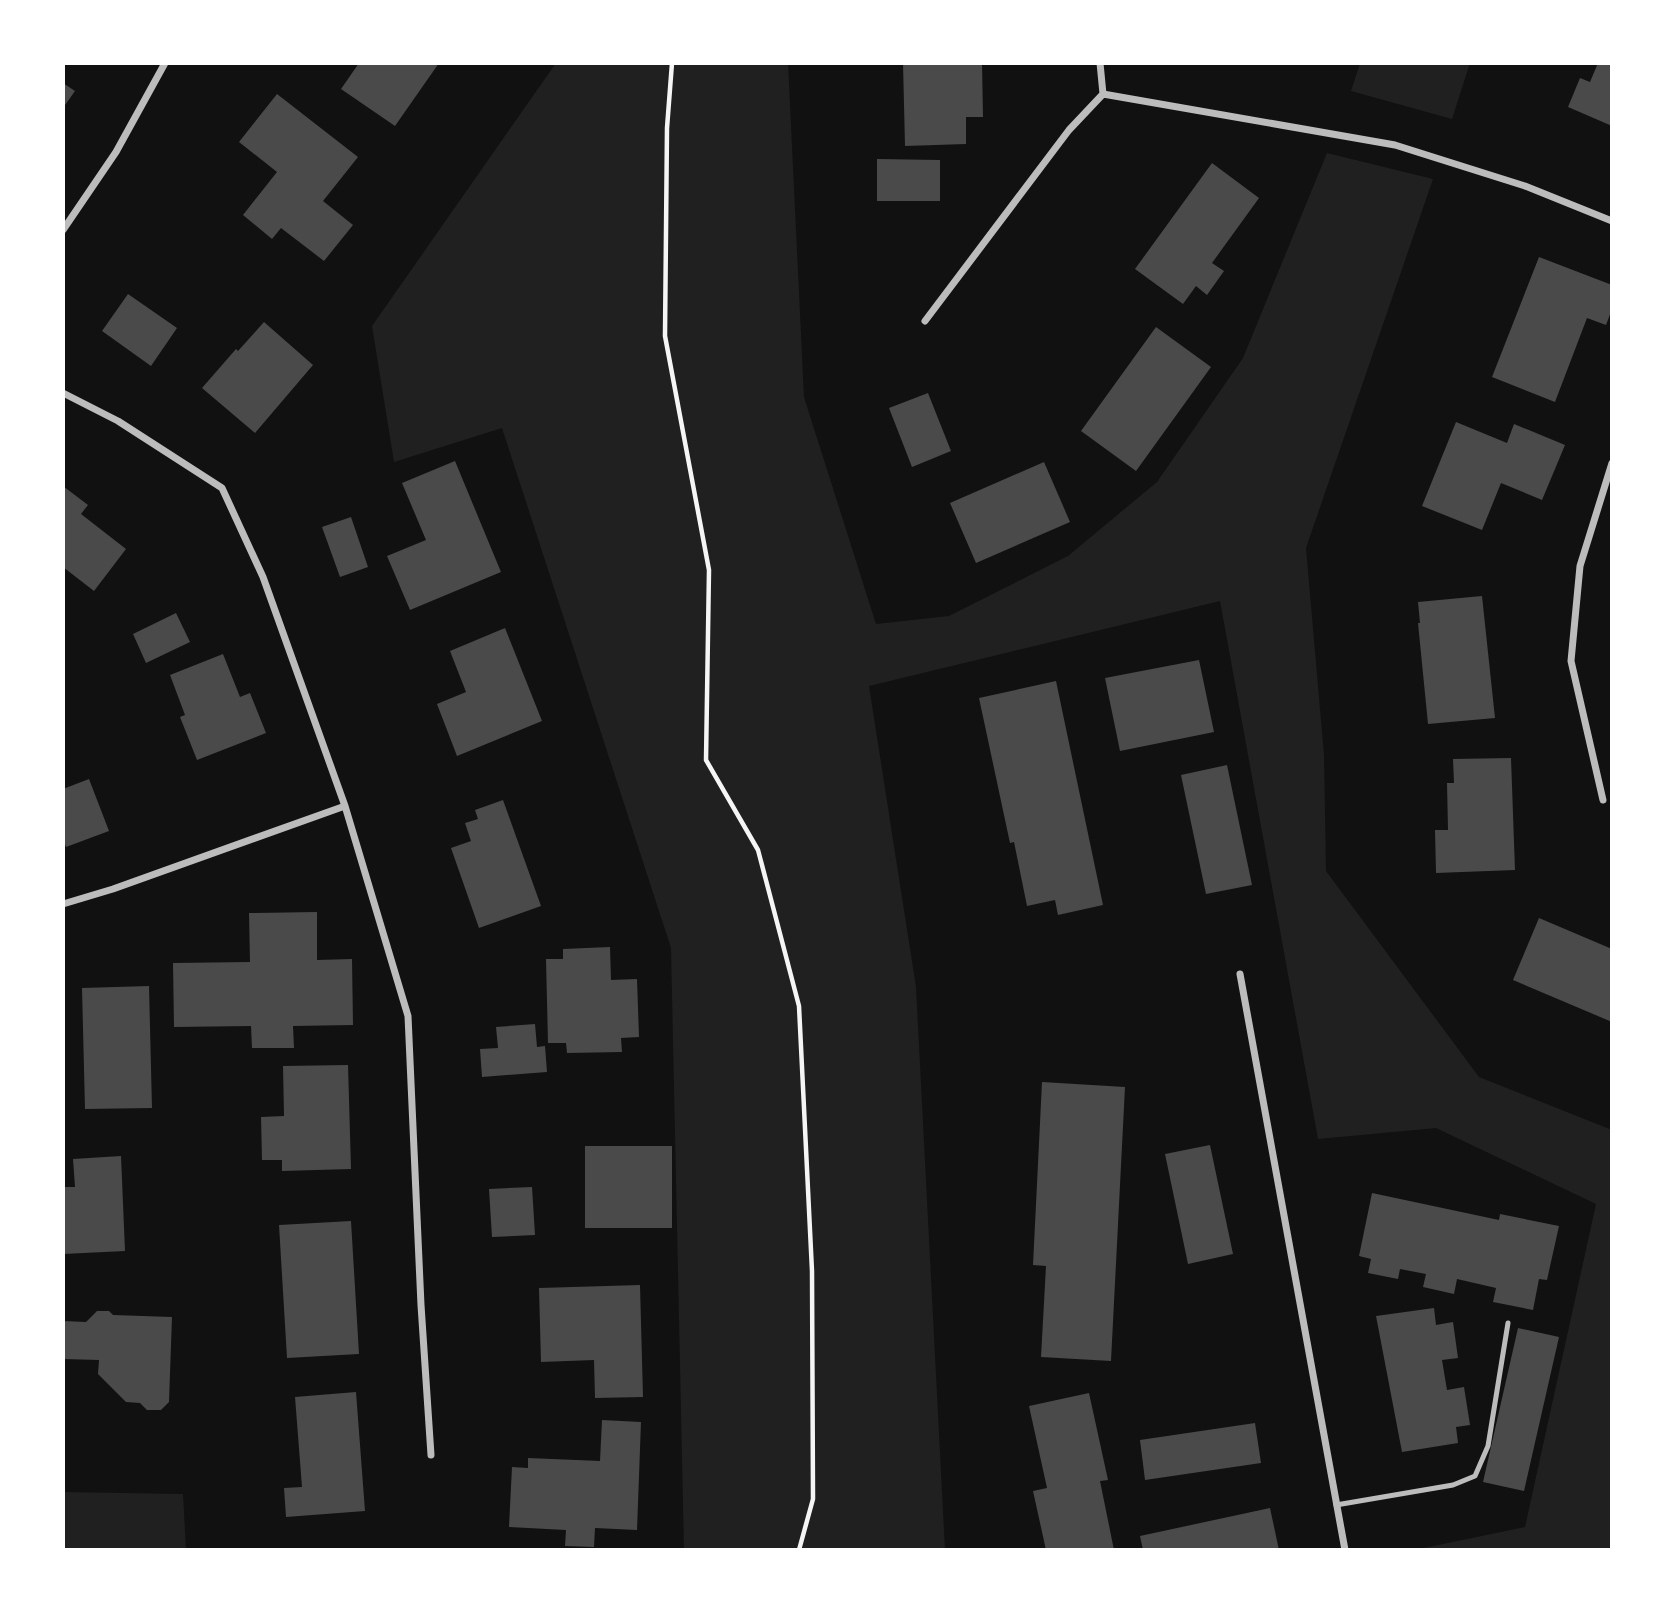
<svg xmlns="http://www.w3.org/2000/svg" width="1675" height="1613" font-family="Spectral,serif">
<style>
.green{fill:#202020}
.building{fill:#4a4a4a}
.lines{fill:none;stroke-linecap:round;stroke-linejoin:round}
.path{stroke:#f5f5f5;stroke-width:4.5}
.service{stroke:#bcbcbc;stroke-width:5}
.minor{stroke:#bcbcbc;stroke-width:7}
</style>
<rect width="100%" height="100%" fill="#111"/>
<path class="green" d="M556,63H788L804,397L876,624L949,616L1068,556L1157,482L1243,358L1327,153L1433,179L1306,548L1324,755L1326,871L1479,1077L1612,1130V1550H1414L1525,1527L1596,1204L1436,1128L1318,1139L1220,601L869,686L916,987L945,1550H684L671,948L502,428L394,462L372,326Z
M1360,63H1470L1452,119L1351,91Z
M63,1492L183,1494L186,1550H63Z"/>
<path class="building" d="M359,63H439L395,126L341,89Z
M903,63H982L983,117H966V144L905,146Z
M1598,63H1612V126L1568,107L1580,78L1590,82Z
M63,83L75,91L63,108Z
M277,94L358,157L323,201L353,225L324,261L281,228L272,239L243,215L277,172L239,142Z
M877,159L940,160V201H877Z
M1212,163L1259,198L1212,263L1224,271L1207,295L1196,286L1183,304L1135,269Z
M1539,257L1612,285V309L1606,325L1587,318L1555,402L1492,377Z
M128,294L177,328L151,366L102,331Z
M264,322L313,365L255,433L202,388L236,349L238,351Z
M1156,327L1211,367L1136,471L1081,431Z
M928,393L951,451L912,467L889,408Z
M1456,422L1507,443L1514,424L1565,445L1542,500L1501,483L1482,530L1422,506Z
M455,461L501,572L410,610L387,556L426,540L402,483Z
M1044,462L1070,522L976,563L950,503Z
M63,486L88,505L81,514L126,549L94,591L63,567Z
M351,517L368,567L340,577L322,527Z
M1482,596L1495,718L1428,724L1418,623H1420L1418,602Z
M176,613L190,642L146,663L133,634Z
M505,628L542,721L457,756L437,704L466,692L450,651Z
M223,654L240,697L250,693L266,733L197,760L180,717L185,715L170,675Z
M1199,660L1214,732L1120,751L1105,678Z
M1056,681L1103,905L1058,915L1055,900L1027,906L1014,842L1010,843L979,698Z
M1511,758L1515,870L1436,873L1435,830H1448L1447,783H1454L1453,759Z
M1227,765L1252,885L1206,894L1181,775Z
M89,779L109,831L66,847L63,840V789Z
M503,800L541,906L479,928L451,848L471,841L465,823L478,819L475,810Z
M317,912V960L352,959L353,1025L293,1026L294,1048H252L251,1026L174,1027L173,963L250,962L249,913Z
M1539,918L1612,949V1022L1513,980Z
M610,947L611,980L637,979L639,1037L621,1038L622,1052L567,1053L566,1043H548L546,959H563V949Z
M149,986L152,1108L85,1109L82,988Z
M535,1024L537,1047L545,1046L547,1072L482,1077L480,1049L498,1048L496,1027Z
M348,1065L351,1169L282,1171V1160H262L261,1117L284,1116L283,1066Z
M1042,1082L1125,1087L1111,1361L1041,1357L1046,1266L1033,1265Z
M1210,1145L1233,1254L1188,1264L1165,1154Z
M585,1146H672V1228H585Z
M121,1156L125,1251L63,1254V1187H75L73,1159Z
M532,1187L535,1235L492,1237L489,1189Z
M1372,1193L1499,1220L1500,1214L1559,1226L1547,1280L1539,1279L1533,1310L1493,1302L1496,1288L1457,1279L1454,1294L1423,1287L1426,1274L1400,1269L1398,1279L1368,1273L1371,1259L1359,1256Z
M351,1221L359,1354L287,1358L279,1225Z
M640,1285L643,1397L595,1398L594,1360L541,1362L539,1288Z
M1434,1308L1436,1325L1453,1322L1458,1358L1442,1360L1447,1390L1464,1387L1470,1425L1456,1427L1458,1443L1402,1452L1376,1316Z
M97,1311H109L113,1315L172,1317L169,1402L161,1410H147L140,1403L126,1402L98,1374L99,1360L63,1359V1321L86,1322Z
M1518,1328L1559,1337L1524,1491L1483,1482Z
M356,1392L365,1511L286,1517L284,1488L302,1487L295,1397Z
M1089,1393L1108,1480L1100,1481L1114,1550H1046L1033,1491L1047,1488L1029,1406Z
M602,1420L641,1422L637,1530L595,1528L594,1547L565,1546L566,1530L509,1527L512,1467L528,1468V1458L600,1461Z
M1255,1423L1261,1463L1145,1480L1140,1440Z
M1270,1508L1279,1550H1143L1140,1536Z"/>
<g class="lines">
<path class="path" d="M672,63L667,128L665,336L709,570L706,760L758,850L799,1006L812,1271L813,1499L799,1550"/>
<path class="service" d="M1336,1505L1453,1485L1475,1476L1488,1446L1508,1323"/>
<path class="minor" d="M1100,63L1103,94
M63,230L116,152L165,63
M925,321L1069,130L1103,94L1395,145L1525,186L1612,221
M63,393L118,421L222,488L263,577L345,806L408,1016L421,1305L431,1455
M1603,800L1571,661L1580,566L1612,463
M63,904L113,889L345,806
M1240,974L1345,1550"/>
</g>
<rect width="1675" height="1613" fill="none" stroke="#ffffff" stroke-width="130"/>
</svg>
